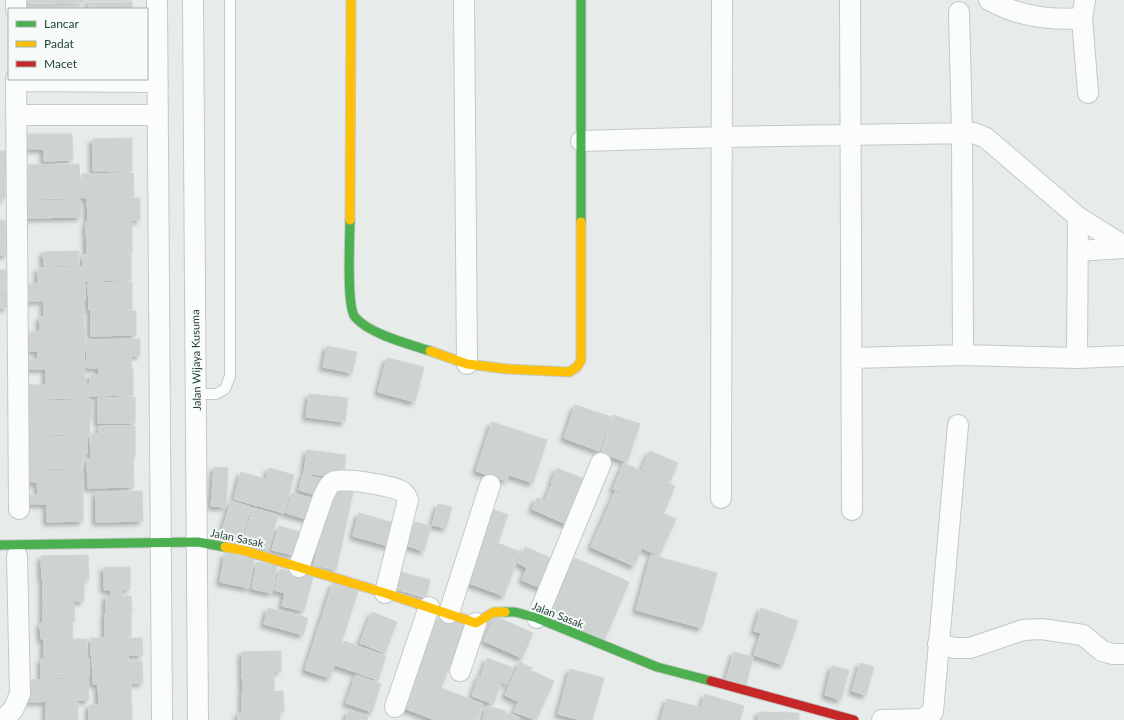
<svg xmlns="http://www.w3.org/2000/svg" width="1124" height="720" font-family="Lato,sans-serif">
<style>
.building{fill:#ced3d1;stroke:#d0d5d3;filter:url(#shadow)}
.lines{fill:none;stroke-linecap:round;stroke-linejoin:round}
.lane-casing{stroke:#c4c9c7;stroke-width:12}
.street-casing{stroke:#c4c9c7;stroke-width:22}
.fast-casing{stroke:#c3cac7;stroke-width:11}
.slow-casing{stroke:#c3cac7;stroke-width:11}
.jam-casing{stroke:#c3cac7;stroke-width:11}
.lane{stroke:#fbfcfc;stroke-width:10}
.street{stroke:#fbfcfc;stroke-width:20}
.fast{stroke:#4caf50;stroke-width:9}
.slow{stroke:#ffc107;stroke-width:9}
.jam{stroke:#c62828;stroke-width:9}
.labels{text-anchor:middle;stroke-width:4;stroke-linejoin:round;paint-order:stroke}
.street-label{font-size:11px;fill:#244138;stroke:#f6fbf8}
</style>
<defs>
<filter id="shadow"><feDropShadow dx="-3.5" dy="3.5" stdDeviation="2" flood-color="#0004"/></filter>
</defs>
<rect width="100%" height="100%" fill="#e7ecea"/>
<path class="building" d="M28,0H84V2L28,3Z
M87,0H132L87,1Z
M132,2V9H89V3Z
M27,134H72L73,160L44,161V149H28Z
M132,138V171H93V139Z
M0,151H6L7,172H0Z
M79,164L80,180L28,181V165Z
M0,172H5V198L0,199Z
M133,173L134,197L83,198L82,174Z
M81,180V198L28,199V181Z
M140,198V220L88,221L87,199Z
M80,200L81,217L26,218V201Z
M0,220H5L6,236L0,237Z
M132,221V253L87,254L86,222Z
M7,237V255H0V238Z
M79,251V265L44,266L43,252Z
M83,255H131V280L83,281Z
M82,267V283L38,284V268Z
M0,270H6V287H0Z
M132,282V309L89,310L88,283Z
M85,283V300L27,301V284Z
M0,289H6L7,308H0Z
M83,301L84,315L44,316V302Z
M91,311H136V335L91,336Z
M84,316V331H40V317Z
M85,331V350L30,351V332Z
M140,339V355L131,356L132,367L87,368L86,340Z
M327,346L357,352L352,373L323,367Z
M84,351L85,368L27,369V360L38,359V352Z
M387,358L424,367L415,402L378,392Z
M133,368V395L90,396V375H99V369Z
M46,369H85V383L46,384Z
M89,384V398L27,399V385Z
M309,394L348,398L345,422L306,417Z
M135,397V423H98V398Z
M92,400V417L29,418V401Z
M575,405L611,417L599,451L564,438Z
M613,415L640,424L627,462L601,453Z
M89,418L90,434L29,435L28,419Z
M492,422L547,440L533,483L509,475L506,481L476,471Z
M99,426H135V457L91,458L90,434H99Z
M87,436V453L28,454L27,437Z
M307,450L346,455L343,478L304,473Z
M650,451L678,463L670,482L642,469Z
M83,454V468L29,469V455Z
M133,458L134,487L88,488L87,459Z
M624,463L675,486L664,512L613,489Z
M214,467L228,468L226,507L211,506Z
M269,468L294,475L284,513L259,506Z
M557,468L591,482L584,498L551,484Z
M82,470L83,486L37,487V482H30L29,471Z
M241,472L265,479L258,506L234,499Z
M303,474L325,480L320,496L299,490Z
M551,486L584,500L578,514L545,500Z
M83,487V504H30L29,495H38V488Z
M331,487L353,492L336,570L314,565Z
M142,491L143,521L96,522V492Z
M615,492L676,519L659,556L642,548L634,566L591,547Z
M292,493L319,501L313,521L286,513Z
M537,498L578,516L573,527L532,509Z
M231,501L251,507L240,544L220,538Z
M438,504L452,507L446,528L432,525Z
M47,505H83V521L47,522Z
M253,508L278,515L268,549L243,542Z
M492,509L508,515L498,542L482,535Z
M359,513L398,524L392,547L353,536Z
M415,522L431,526L424,551L408,546Z
M279,526L300,532L294,555L272,550Z
M483,537L520,552L504,596L466,582Z
M525,547L558,561L545,590L522,580L527,568L518,563Z
M225,553L254,559L249,588L220,582Z
M88,555L89,579L42,580L41,556Z
M651,555L717,573L702,628L636,610Z
M575,558L629,582L604,641L550,617Z
M257,562L277,566L272,593L252,589Z
M104,567H130V589L104,590Z
M280,569L313,577L304,611L282,606L285,593L274,590Z
M394,570L430,580L426,598L389,587Z
M84,580V601L43,602V581Z
M333,583L358,591L330,678L305,670Z
M122,590V596H131L132,613L106,614V596H111V591Z
M43,603H74L75,621L43,622Z
M268,608L308,618L303,635L264,624Z
M761,608L798,621L783,665L754,655L761,633L754,631Z
M372,612L397,622L385,653L360,643Z
M105,614H131V636L105,637Z
M439,616L465,626L441,688L483,704L476,720H435L404,708Z
M495,616L533,633L522,658L484,641Z
M40,623H72L73,638L41,639Z
M91,638H142L143,655L91,656Z
M44,639H87V657L44,658Z
M344,641L386,656L378,680L335,665Z
M281,651V671L242,672V652Z
M734,652L753,657L746,685L726,679Z
M92,656H128V661H142L143,683L93,684Z
M89,658V677L41,678V659Z
M487,658L513,668L507,684L481,675Z
M520,662L532,668L517,701L505,695Z
M860,663L874,667L866,695L852,691Z
M832,666L849,670L841,700L825,695Z
M570,669L604,678L592,720H581L558,714Z
M532,671L554,681L536,720L514,712Z
M274,672V690L243,691L242,673Z
M356,675L381,684L372,712L346,703Z
M479,676L501,684L493,704L472,696Z
M88,679L89,700L29,702L28,680Z
M131,684V704H99L98,685Z
M283,691L284,711L242,712V692Z
M705,694L744,706L740,720H697Z
M667,699L699,707L695,720H661Z
M78,702V720H46V703Z
M132,704V720H89V705Z
M487,706L506,711L504,720H483Z
M348,711L368,716L367,720H346Z
M280,712V720H238V713Z
M759,712L799,713V720H758Z
M507,713L519,717L518,720H505Z"/>
<g class="lines">
<g class="lane-casing">
<path id="lane" d="M196,394H216L225,389L230,376V0"/>
</g>
<g class="street-casing">
<path id="street" d="M157,0L162,720
M193,0L198,720
M464,0L467,364
M850,0L852,510
M989,0C1018,16 1049,21 1082,18
M1085,0L1082,18L1088,93
M16,9V0
M959,12L962,132L963,355
M16,79L19,509
M16,81L158,82
M16,115H158
M581,141L722,137L974,133L986,138L1078,217L1124,246
M1078,251L1124,248
M853,358L963,355L1077,358L1124,356
M1077,358L1078,217
M721,498L722,0
M299,567L323,497C326,491 328,485 333,482C341,477 396,486 403,492C405,494 407,497 408,500L385,593
M449,613L490,485
M537,618L601,463
M938,644L955,648H970L1023,630L1041,629L1083,635L1102,651L1113,654H1124
M460,671L476,623
M395,707L429,607
M3,720L13,710L20,694L17,556
M882,720L922,719L933,712L958,425"/>
</g>
<g class="fast-casing">
<path id="fast" d="M581,0V222
M350,220C350,237 346,306 355,317C369,334 409,344 430,351
M0,545L198,542L225,547
M505,612H515L537,618L657,667L711,681"/>
</g>
<g class="slow-casing">
<path id="slow" d="M350,220L351,0
M430,351L467,364L507,369L569,372L577,367L581,360V222
M225,547L242,550L385,593L476,623L494,612H505"/>
</g>
<g class="jam-casing">
<path id="jam" d="M711,681L854,720"/>
</g>
<use href="#lane" class="lane"/>
<use href="#street" class="street"/>
<use href="#fast" class="fast"/>
<use href="#slow" class="slow"/>
<use href="#jam" class="jam"/>
</g>
<g class="labels">
<g class="street-label">
<text transform="translate(196 360) rotate(-91)" y="4">Jalan Wijaya Kusuma</text>
<text transform="translate(237 538) rotate(12)" y="4">Jalan Sasak</text>
<text transform="translate(558 615) rotate(21)" y="4">Jalan Sasak</text>
</g>
</g>
<rect x="8" y="8" width="140" height="72" fill="#f6fbf8" stroke="#a2b1ab"/>
<rect x="16" y="21" width="20" height="6" fill="#4caf50" stroke="#a2b1ab"/>
<text x="44" y="28" font-size="12" fill="#244138">Lancar</text>
<rect x="16" y="41" width="20" height="6" fill="#ffc107" stroke="#a2b1ab"/>
<text x="44" y="48" font-size="12" fill="#244138">Padat</text>
<rect x="16" y="61" width="20" height="6" fill="#c62828" stroke="#a2b1ab"/>
<text x="44" y="68" font-size="12" fill="#244138">Macet</text>
</svg>
